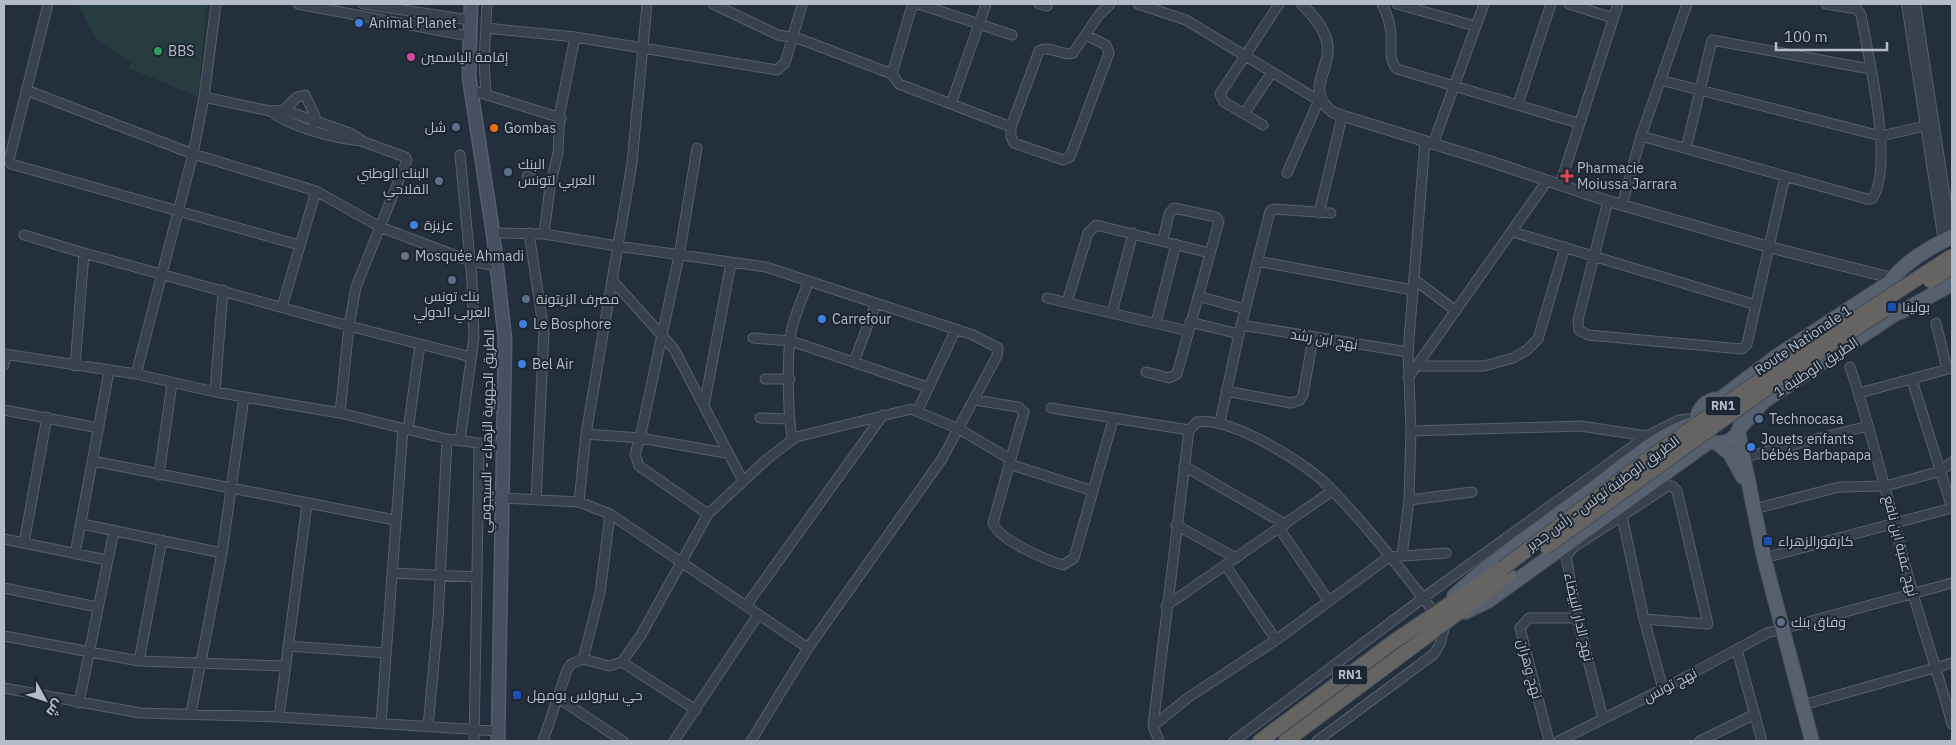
<svg xmlns="http://www.w3.org/2000/svg" width="1956" height="745" font-family="'IBM Plex Sans',Cairo,sans-serif">
<style>
.green{fill:#263c3f}
.lines{fill:none;stroke-linecap:round;stroke-linejoin:round}
.minor-casing{stroke:#565f6c;stroke-width:11}
.tertiary-casing{stroke:#565f6c;stroke-width:12}
.secondary-casing{stroke:#565f6c;stroke-width:15}
.primary-casing{stroke:#414a57;stroke-width:16}
.trunk-casing{stroke:#434c59;stroke-width:16}
.minor{stroke:#38414e;stroke-width:9}
.tertiary{stroke:#38414e;stroke-width:10}
.secondary{stroke:#465061;stroke-width:12}
.primary{stroke:#56606e;stroke-width:14}
.trunk{stroke:#656462;stroke-width:14}
.trunk-bridge-casing{stroke:#434c59;stroke-width:16;stroke-linecap:butt}
.trunk-bridge{stroke:#656462;stroke-width:14}
.shop-dot{fill:#3f7fe0;stroke:#1d2633;stroke-width:2}
.leisure-dot{fill:#2e9e5b;stroke:#1d2633;stroke-width:2}
.hotel-dot{fill:#d1479c;stroke:#1d2633;stroke-width:2}
.service-dot{fill:#5c6f8a;stroke:#1d2633;stroke-width:2}
.food-dot{fill:#e8710a;stroke:#1d2633;stroke-width:2}
.health-dot{fill:#e0444e;stroke:#1d2633;stroke-width:2}
.worship-dot{fill:#6b7280;stroke:#1d2633;stroke-width:2}
.transit-dot{fill:#1a4fb4;stroke:#1d2633;stroke-width:2}
.labels{text-anchor:middle;stroke-width:4;stroke-linejoin:round;paint-order:stroke}
.shield{fill:#1d2633;stroke:#878f9c;stroke-width:1}
.shield-label{font-size:12px;font-weight:bold;fill:#b4bcc9}
.poi-label{font-size:14px;fill:#b4bcc9;stroke:#1d2633;text-anchor:start}
.street-label{font-size:14px;fill:#b4bcc9;stroke:#1d2633}
</style>
<rect width="100%" height="100%" fill="#242f3e"/>
<path class="green" d="M78,4H207L198,97L129,68L131,63L95,38Z"/>
<g class="lines">
<g class="minor-casing">
<path id="minor" d="M48,4L9,160L11,164L299,245
M298,4L469,36
M363,4L470,20
M713,4L778,35L800,39L892,74
M1039,4L1047,6
M1138,4L1186,20L1323,103
M1382,4C1387,13 1390,23 1391,34C1392,46 1388,60 1397,69L1578,123
M1397,4L1475,26
M1569,4L1613,18
M486,28L575,37L777,70L785,63L802,5
M1086,35L1106,45L1109,53L1070,157L1063,160L1014,143L1011,137V127L1039,51C1049,44 1062,57 1073,53L1099,15L1110,4
M1660,80L1881,136L1925,126
M26,90L193,154L316,191L380,227L470,261L496,266
M471,90L561,118
M486,93L484,62L487,4
M204,97L270,111L284,110L350,133L364,142L405,157L407,160L356,287L349,326L340,413
M951,104L986,4
M1518,104L1551,4
M284,110L297,97L305,95L315,116L314,125
M270,111C294,128 332,138 361,141
M1244,114L1272,72
M1263,125L1224,102L1220,94L1279,4
M1011,127L899,84L892,74L911,9L915,5L919,4L1012,35
M1641,136L1867,199H1872C1895,167 1868,55 1861,15L1857,9L1826,4
M1433,144L1484,4
M697,148L679,256L640,438L635,454L639,466L708,514
M1686,149L1712,40L1870,69
M1287,173L1319,100
M527,176L550,187L544,234
M1560,185L1618,4
M550,187L558,153L560,112L575,37
M1608,201L1578,320L1579,330L1588,335L1742,349L1747,344L1785,176
M1622,205L1641,136L1687,4
M1319,213L1342,117
M1513,232L1756,305
M493,233L544,234L617,246L766,267L973,335L998,348L997,356L942,459L808,648L751,741
M529,233L544,332L536,500
M24,235L84,253
M1257,261L1413,290
M612,280L674,349L743,481
M1415,280L1456,311
M1198,296L1245,309
M1047,298L1188,331
M1067,302L1088,233L1096,225L1210,253
M282,307L316,191
M1112,313L1133,233
M1190,322L1239,334
M1156,323L1176,244
M1936,323L1947,369
M1241,325L1408,352
M753,338L791,341L927,387
M4,354L136,374L215,392L340,413L447,439L502,446
M854,362L876,303
M4,365L6,354
M75,366L84,253L349,326L471,357
M1417,366H1484L1513,358L1527,350L1538,339L1565,247
M1850,367C1874,437 1889,508 1909,579C1922,628 1939,675 1952,724
M1146,372L1169,378L1177,374L1219,221L1216,217L1174,208L1169,214L1163,240
M136,374L193,154L204,97L216,4
M1408,378L1547,181
M765,379H790
M1912,380L1952,508
M1226,391L1291,403L1300,400L1303,395L1313,338
M215,392L223,290
M1859,393L1952,368
M975,400L1018,407L1024,412L993,523C999,540 1046,560 1063,565L1074,558L1113,420
M704,406L731,263
M1051,408L1189,430L1197,422C1230,416 1304,462 1327,485C1366,524 1401,570 1435,613
M4,410L99,428
M918,410L956,329
M760,418L789,419
M1220,422L1239,334L1270,211L1274,209L1331,213
M408,430L420,344
M1411,431L1580,426L1647,436
M586,434L640,438L726,453
M792,439C788,412 786,354 792,328C796,312 803,296 809,281
M460,441L474,337L472,281L460,155
M1745,457L1868,426
M93,461L395,520
M1009,464L1093,491
M1184,466L1285,524
M159,475L172,383
M501,498L579,502L610,514L808,648
M1409,500L1472,492
M579,502L586,434L632,163L647,4
M1754,509L1839,487L1886,486L1941,471L1952,462
M610,514L600,593L583,659L609,666L622,662L641,635L708,514L766,460L796,437L911,409L959,429L1010,459
M1622,516L1644,619L1663,689
M82,524L222,553
M1176,525L1236,558
M1279,528L1328,600
M4,539L107,560
M162,540L139,661L285,666
M24,543L47,417
M75,554L109,371
M1402,556L1409,500L1411,431L1408,352L1425,141
M1764,558L1952,508
M1226,566L1276,640
M392,573L477,577L474,741
M477,577L479,444
M4,588L97,607
M746,606L883,415
M1166,606L1332,491
M4,636L139,661
M288,646L386,653
M1737,650L1762,741
M622,662L696,710
M4,688L140,713L279,717L497,731
M558,698L623,741
M79,703L114,530
M1803,705L1952,663
M191,713L222,553L244,397
M279,717L307,504
M1603,718L1577,618L1566,556L1574,547L1668,486H1672L1677,491L1708,624L1644,619
M381,723L403,429
M1153,726L1189,697L1276,640L1389,557L1446,553
M428,727L438,619L447,439
M543,741L567,670L571,664L583,659
M674,741L758,615
M1159,741L1153,726L1189,430
M1234,741L1423,598L1647,436L1679,420L1696,418
M1317,741L1434,654L1440,644L1446,622
M1549,741L1520,628L1529,618H1577
M1559,741L1663,689L1767,633L1952,583
M1700,741L1755,714"/>
</g>
<g class="tertiary-casing">
<path id="tertiary" d="M1302,4C1312,15 1324,27 1327,42C1333,69 1302,91 1334,113L1489,161L1608,201L1769,247L1892,278
M1907,4L1944,241
M1915,4L1945,198L1952,227"/>
</g>
<g class="secondary-casing">
<path id="secondary" d="M471,4L469,77L493,233L505,339L498,741"/>
</g>
<g class="primary-casing">
<path id="primary" d="M1952,237C1932,246 1866,282 1890,309L1901,312L1952,284
M1697 421a22 22 0 1 1 44 0a22 22 0 1 1-44 0Z
M1720,399L1777,356L1887,284
M1740,428L1763,402L1898,312
M1738,431L1764,558L1812,741
M1717,443L1730,454L1743,477
M1454,596C1496,557 1544,525 1590,491C1623,467 1657,434 1696,423
M1465,612L1488,601L1710,441"/>
</g>
<g class="trunk-casing">
<path id="trunk" d="M1260,741L1396,640L1503,568
M1286,741L1509,575"/>
</g>
<use href="#minor" class="minor"/>
<use href="#tertiary" class="tertiary"/>
<use href="#secondary" class="secondary"/>
<use href="#primary" class="primary"/>
<use href="#trunk" class="trunk"/>
<g class="trunk-bridge-casing">
<path id="trunk-bridge" d="M1930,281L1952,267
M1546,547L1788,373L1884,310
M1503,568L1645,461L1747,389L1952,256"/>
</g>
<use href="#trunk-bridge" class="trunk-bridge"/>
</g>
<g class="shop-dot">
<circle cx="359" cy="23" r="5"/>
<circle cx="414" cy="225" r="5"/>
<circle cx="822" cy="319" r="5"/>
<circle cx="523" cy="324" r="5"/>
<circle cx="522" cy="364" r="5"/>
<circle cx="1751" cy="447" r="5"/>
</g>
<circle class="leisure-dot" cx="158" cy="51" r="5"/>
<circle class="hotel-dot" cx="411" cy="57" r="5"/>
<g class="service-dot">
<circle cx="456" cy="127" r="5"/>
<circle cx="508" cy="172" r="5"/>
<circle cx="439" cy="181" r="5"/>
<circle cx="452" cy="280" r="5"/>
<circle cx="526" cy="299" r="5"/>
<circle cx="1759" cy="419" r="5"/>
<circle cx="1781" cy="622" r="5"/>
</g>
<circle class="food-dot" cx="494" cy="128" r="5"/>
<path class="health-dot" d="M1564.5 168.5h5v5h5v5h-5v5h-5v-5h-5v-5h5z"/>
<circle class="worship-dot" cx="405" cy="256" r="5"/>
<g class="transit-dot">
<rect x="1887" y="302" width="10" height="10" rx="2.5"/>
<rect x="1763" y="536" width="10" height="10" rx="2.5"/>
<rect x="512" y="690" width="10" height="10" rx="2.5"/>
</g>
<g class="labels">
<g class="shield">
<rect x="1705.5" y="396.5" width="35" height="19" rx="4"/>
<rect x="1332.5" y="665.5" width="35" height="19" rx="4"/>
</g>
<g class="shield-label">
<text x="1723" y="410">RN1</text>
<text x="1350" y="679">RN1</text>
</g>
<g class="poi-label">
<text x="369" y="28">Animal Planet</text>
<text x="168" y="56">BBS</text>
<text x="421" y="62">إقامة الياسمين</text>
<text x="446" y="132" text-anchor="end">شل</text>
<text x="504" y="133">Gombas</text>
<text x="518" y="169">البنك<tspan x="518" dy="16">العربي لتونس</tspan></text>
<text x="1577" y="173">Pharmacie<tspan x="1577" dy="16">Moiussa Jarrara</tspan></text>
<text x="429" y="178" text-anchor="end">البنك الوطني<tspan x="429" dy="16">الفلاحي</tspan></text>
<text x="424" y="230">عزيزة</text>
<text x="415" y="261">Mosquée Ahmadi</text>
<text x="452" y="301" text-anchor="middle">بنك تونس<tspan x="452" dy="16">العربي الدولي</tspan></text>
<text x="536" y="304">مصرف الزيتونة</text>
<text x="1902" y="312">بولينا</text>
<text x="832" y="324">Carrefour</text>
<text x="533" y="329">Le Bosphore</text>
<text x="532" y="369">Bel Air</text>
<text x="1769" y="424">Technocasa</text>
<text x="1761" y="444">Jouets enfants<tspan x="1761" dy="16">bébés Barbapapa</tspan></text>
<text x="1778" y="546">كارفورالزهراء</text>
<text x="1791" y="627">وفاق بنك</text>
<text x="527" y="700">حي سبرولس بومهل</text>
</g>
<g class="street-label">
<text transform="translate(1324 339) rotate(9)" y="5">نهج ابن رشد</text>
<text transform="translate(1803 340) rotate(-34)" y="5">Route Nationale 1</text>
<text transform="translate(1816 367) rotate(-33)" y="5">الطريق الوطنية 1</text>
<text transform="translate(487 431) rotate(-89)" y="5">الطريق الجهوية الزهراء - السيجومي</text>
<text transform="translate(1603 493) rotate(-36)" y="5">الطريق الوطنية تونس - رأس جدير</text>
<text transform="translate(1901 546) rotate(76)" y="5">نهج عقبة ابن نافع</text>
<text transform="translate(1579 617) rotate(77)" y="5">نهج الدار البيضاء</text>
<text transform="translate(1530 669) rotate(75)" y="5">نهج وهران</text>
<text transform="translate(1670 685) rotate(-27)" y="5">نهج تونس</text>
</g>
</g>
<rect width="1956" height="745" fill="none" stroke="#b4bcc9" stroke-width="10"/>
<g transform="translate(45 700) rotate(130)" stroke="#1d2633" stroke-width="4" paint-order="stroke">
<path d="M0-4L9 19L0 12L-9 19Z" fill="#b4bcc9"/>
<text y="-8" font-size="14" font-weight="bold" text-anchor="middle" fill="#b4bcc9">ش</text>
</g>
<path d="M1776 42v8h111v-8" fill="none" stroke="#b4bcc9" stroke-width="2.5"/>
<text x="1784" y="42" font-size="15" fill="#b4bcc9" stroke="#1d2633" stroke-width="4" paint-order="stroke">100 m</text>
</svg>
